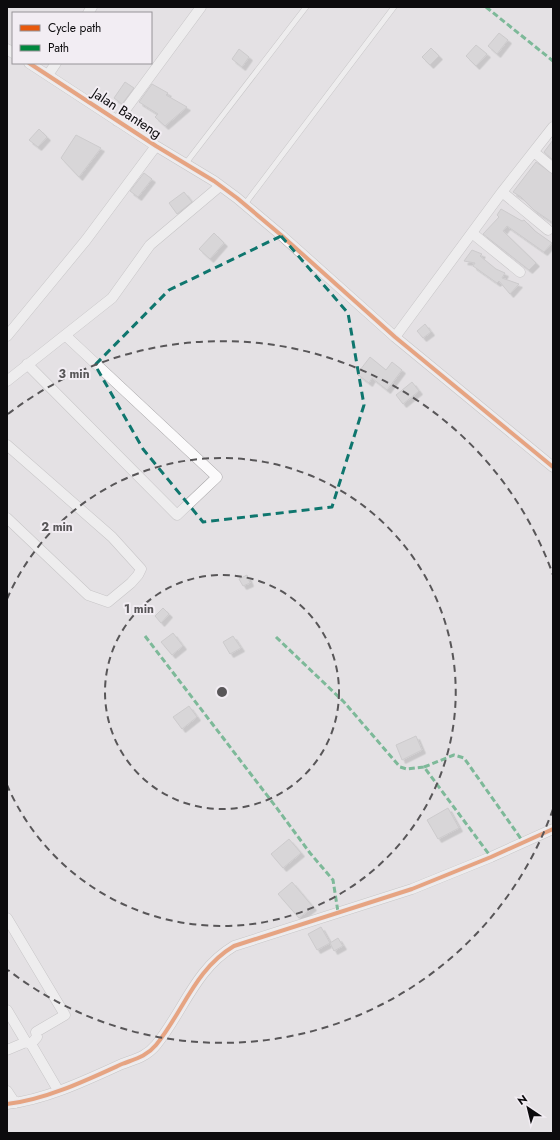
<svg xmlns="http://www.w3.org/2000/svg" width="560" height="1140" font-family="Jost,sans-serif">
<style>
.building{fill:#c9c7c9;stroke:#b0aeb0;filter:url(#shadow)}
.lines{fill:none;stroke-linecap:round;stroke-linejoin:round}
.service-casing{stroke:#a5a3a5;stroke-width:6}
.minor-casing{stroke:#a5a3a5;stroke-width:11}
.service{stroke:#fbfafb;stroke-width:5}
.minor{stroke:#fbfafb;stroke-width:10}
.quiet{stroke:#00873e;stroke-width:3;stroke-dasharray:6 3;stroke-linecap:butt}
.cycleway-casing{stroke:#f2edf3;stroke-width:6}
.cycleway{stroke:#e8590c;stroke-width:4}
.marked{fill:none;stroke:#0f766e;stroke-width:3;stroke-dasharray:8 5;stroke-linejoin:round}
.ring{fill:none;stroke:#585658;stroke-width:2;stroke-dasharray:7 5}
.labels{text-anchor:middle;stroke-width:4;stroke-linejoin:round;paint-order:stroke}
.street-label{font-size:14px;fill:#0c0b0d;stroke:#f2edf3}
.centre{fill:#585658;stroke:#f2edf3;stroke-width:2}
.ring-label{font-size:12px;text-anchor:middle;font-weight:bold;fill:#585658;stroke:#f2edf3;stroke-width:4;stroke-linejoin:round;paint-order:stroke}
</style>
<defs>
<filter id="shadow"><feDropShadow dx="3.5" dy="3.5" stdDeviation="0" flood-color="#0004"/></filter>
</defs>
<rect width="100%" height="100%" fill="#e4e1e4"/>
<path class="building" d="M499,33L508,40L497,54L488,46Z
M476,45L487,54L476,66L466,56Z
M431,48L439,56L430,65L422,57Z
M239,49L249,57L242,67L232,59Z
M125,82L134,88L122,104L114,98Z
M152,84L168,93L166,95L187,107L165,126L155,117L158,114L139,102Z
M39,129L47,137L38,147L29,140Z
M76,135L101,148L79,177L61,158Z
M553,140V160L544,152Z
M536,162L553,174V223L534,210L521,197L513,192Z
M144,173L152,179L138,197L130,191Z
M184,192L192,202L177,214L169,203Z
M501,209L522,221L524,220L535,231L552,243L544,252L507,226L503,231L536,263L529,270L483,234L499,217L497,215Z
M214,233L224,243L210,259L199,249Z
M472,250L482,254L480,256L496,269L505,273L502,278L519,284L510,294L499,281L497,283L473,266L475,263L464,261Z
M425,324L431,332L423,338L417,331Z
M370,357L386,370L392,362L402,370L387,390L372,378L369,383L357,374Z
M412,382L419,391L403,404L396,395Z
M247,575L250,583L243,586L239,579Z
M163,608L169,614L161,623L155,616Z
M173,633L183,646L172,655L161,642Z
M233,636L241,648L230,654L223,642Z
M189,706L197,717L182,729L173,717Z
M416,736L422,750L402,760L396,745Z
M448,808L459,828L438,839L427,820Z
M289,839L301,853L283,868L271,854Z
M292,882L313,907L299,918L278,894Z
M321,927L330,943L317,950L308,934Z
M338,938L343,946L334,951L330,943Z"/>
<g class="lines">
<g class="service-casing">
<path id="service" d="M186,163L306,7
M245,204L394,7"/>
</g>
<g class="minor-casing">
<path id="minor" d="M88,13L92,7
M7,49L13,53
M29,63L156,146L214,181L237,198L281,235L395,337L553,467
M48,75L56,63
M117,121L201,7
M534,152L553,168
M502,192L548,230
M472,233L520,272
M7,336L86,240L156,146
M395,337L502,192L553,127
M27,364L177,515L217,477L65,335
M7,381L112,298L150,245L220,186
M7,445L112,537L141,569L138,575L131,583L108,602L88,595L7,518
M7,918L65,1015L36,1032L37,1037L31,1044
M7,1010L26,1042L31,1044L58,1090
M7,1050L26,1042
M7,1091L15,1103
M7,1104C45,1100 87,1080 122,1064C135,1059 146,1057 156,1045C183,1012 195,969 234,946L412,889L491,857L553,829"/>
</g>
<use href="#service" class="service"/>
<use href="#minor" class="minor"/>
<path class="quiet" d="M486,7L553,61
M145,636L276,807L310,853L333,880L338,912
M276,637L344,702L400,767L407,769L424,767L491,857
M424,767L454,755L464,758L524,843"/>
<g class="cycleway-casing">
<path id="cycleway" d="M29,63L156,146L214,181L237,198L281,235L395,337L553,467
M7,1104C45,1100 87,1080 122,1064C135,1059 146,1057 156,1045C183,1012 195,969 234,946L412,889L491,857L553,829"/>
</g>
<use href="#cycleway" class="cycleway"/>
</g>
<path d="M0 0H560V1140H0ZM281,236L348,313L364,405L332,507L203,522L143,449L95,365L169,290Z" fill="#e4e1e4" fill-opacity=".55" fill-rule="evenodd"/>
<path class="marked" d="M281,236L348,313L364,405L332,507L203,522L143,449L95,365L169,290Z"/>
<g class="ring">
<circle cx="222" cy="692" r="117"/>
<path d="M7 599A234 234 0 1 1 7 785"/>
<path d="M553 809A351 351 0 0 1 8 970M8 414A351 351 0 0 1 553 575"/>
</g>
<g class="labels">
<g class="street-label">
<text transform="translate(127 113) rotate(33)" y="5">Jalan Banteng</text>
</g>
</g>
<circle cx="222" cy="692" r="6" class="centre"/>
<g class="ring-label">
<text x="74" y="378">3 min</text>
<text x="57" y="531">2 min</text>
<text x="139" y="613">1 min</text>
</g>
<rect width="560" height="1140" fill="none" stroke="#0c0b0d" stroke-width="16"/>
<rect x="12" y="12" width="140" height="52" fill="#f2edf3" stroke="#969397"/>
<rect x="20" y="25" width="20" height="6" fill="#e8590c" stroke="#969397"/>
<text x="48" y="32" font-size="12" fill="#0c0b0d">Cycle path</text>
<rect x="20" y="45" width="20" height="6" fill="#00873e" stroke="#969397"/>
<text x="48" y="52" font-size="12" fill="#0c0b0d">Path</text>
<g transform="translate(528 1108) rotate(325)" stroke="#f2edf3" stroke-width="3" paint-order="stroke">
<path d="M0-3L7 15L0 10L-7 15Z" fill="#0c0b0d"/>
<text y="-6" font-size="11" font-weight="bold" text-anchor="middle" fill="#0c0b0d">N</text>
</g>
</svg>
